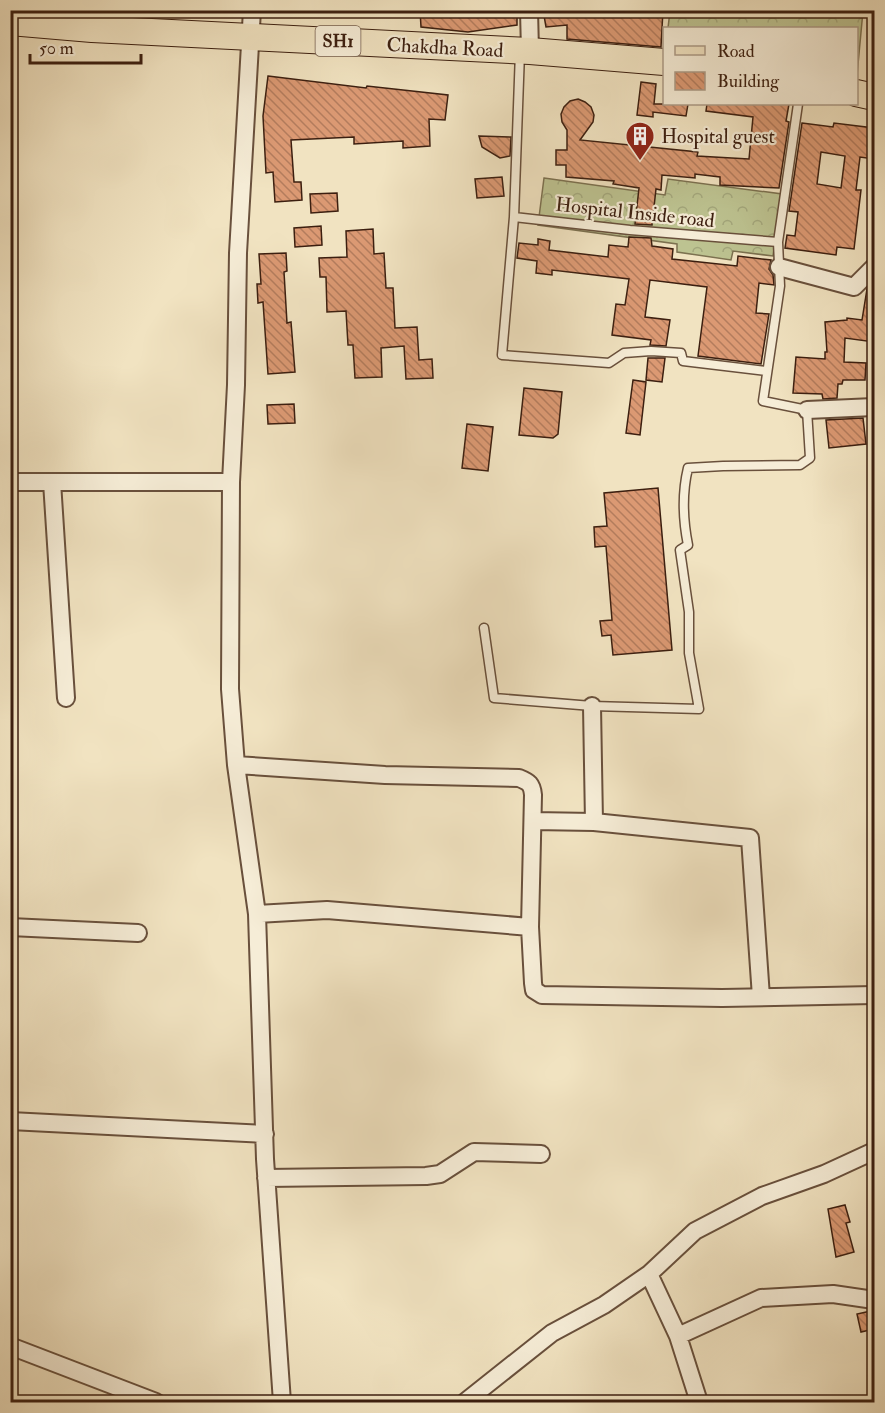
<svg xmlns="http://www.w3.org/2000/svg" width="885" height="1413" font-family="'IM FELL Double Pica',serif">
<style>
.forest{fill:url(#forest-crowns);stroke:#7c7150;stroke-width:1.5}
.building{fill:url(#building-back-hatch);stroke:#3c1f10;stroke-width:1.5;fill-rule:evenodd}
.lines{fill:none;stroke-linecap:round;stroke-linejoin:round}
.service-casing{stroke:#69503c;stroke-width:11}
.minor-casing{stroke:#69503c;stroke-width:20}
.primary-casing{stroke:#3c1f10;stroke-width:28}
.service{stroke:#f6edd7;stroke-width:8}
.minor{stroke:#f6edd7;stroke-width:16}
.primary{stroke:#f1e3c1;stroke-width:26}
.labels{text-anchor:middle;stroke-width:4.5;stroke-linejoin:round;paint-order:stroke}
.shield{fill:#f6edd7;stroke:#745d4c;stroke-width:1.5}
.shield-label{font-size:18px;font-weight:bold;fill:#3c1f10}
.street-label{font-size:20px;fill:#3c1f10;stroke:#f6edd7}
.poi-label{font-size:20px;fill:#3c1f10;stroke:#f6edd7;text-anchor:start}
</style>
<defs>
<pattern id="forest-crowns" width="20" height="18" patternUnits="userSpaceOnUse" patternTransform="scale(1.5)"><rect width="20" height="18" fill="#bdc391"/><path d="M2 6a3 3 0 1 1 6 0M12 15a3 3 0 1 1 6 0" fill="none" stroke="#a3a77c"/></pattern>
<pattern id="building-back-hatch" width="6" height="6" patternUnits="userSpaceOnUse" patternTransform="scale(1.5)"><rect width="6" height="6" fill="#db9973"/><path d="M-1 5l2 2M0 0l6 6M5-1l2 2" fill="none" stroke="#b37c5d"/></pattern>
</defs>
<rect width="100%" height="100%" fill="#f1e3c1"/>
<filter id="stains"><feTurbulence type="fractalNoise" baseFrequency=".00333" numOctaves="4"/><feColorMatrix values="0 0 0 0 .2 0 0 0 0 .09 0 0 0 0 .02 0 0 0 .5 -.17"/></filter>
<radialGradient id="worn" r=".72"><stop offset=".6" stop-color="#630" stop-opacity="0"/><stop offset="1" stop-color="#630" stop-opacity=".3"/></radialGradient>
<path class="forest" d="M670,11H863L857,75L856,28H668Z
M544,178L665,195L668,179L782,194L773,256L733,251L731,260L677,252V244L538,225Z"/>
<path class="building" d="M420,10H517V25L468,32L421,27Z
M543,10H622L638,12V10H663L661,47L567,39V25L546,27Z
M268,76L366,88L367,86L448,95L445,120L429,119L430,146L403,148V141L354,144V137L291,140L294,182H301L302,200L275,202L273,172L266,173L263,116Z
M641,82L656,84L654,104H688L686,116L653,112V117L637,115Z
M578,99L585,102L591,107L594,115L593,122L580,140L698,152L697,156L749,159L753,117L706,111L707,104H789L786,121L789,122L779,188L720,185V177L695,174V178L662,175L661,190L656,189L652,225L635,224L639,188L613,184L614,181L566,177V165H556V150H567V130L562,122L561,114L564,107L570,101Z
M802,123L833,127L834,123L874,128V159L860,157L856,190H861L854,249L837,247L836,255L785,248L787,235L795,236L798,212L789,211ZM821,152L845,156L841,188L817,184Z
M479,136L511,137L510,156L500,158L482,147Z
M502,177L504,196L477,198L475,179Z
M337,193L338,211L311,213L310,194Z
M321,226L322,245L295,247L294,228Z
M373,229L374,254L384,253L386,288H393L395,328L417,327L419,360L432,359L433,378L406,379L404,346L381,348L382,377L355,378L353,345H348L346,311L327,312L326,277H320L319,258L347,257L346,231Z
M629,237L651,238L652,246L673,249L672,259L737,266L738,256L771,260L769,269L773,275L774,285L759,283L756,313L769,314L761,364L698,356L707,287L650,280L645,317L670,320L666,346L650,345L651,340L612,335L616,304L625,305L629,279L552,270V275L536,273L537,261L517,258L519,243L538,245V239L550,241L549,250L608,257L609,245L628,247Z
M286,253L287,271L284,272L287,323L291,322L295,372L268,374L263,302L258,303L257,284H261L259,254Z
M871,284L874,285V342L845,338L844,362L866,363L865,380H843L842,384H838L837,398L823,399L822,394L793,393L796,357L825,359V352H827L825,322L847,320V318L862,320L867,289Z
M648,358H665L662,382L646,380Z
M633,380L646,382L640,435L626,433Z
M524,388L562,392L558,434L553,438L519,435Z
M294,404L295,423L268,424L267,405Z
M863,418L866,444L829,448L826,420Z
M467,424L493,427L488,471L462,468Z
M658,488L672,650L613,655L611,635L602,636L600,621L612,620L606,546L595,547L594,527L607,526L604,493Z
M845,1205L850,1222L846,1223L854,1252L836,1257L828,1209Z
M871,1311L874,1329L861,1332L857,1314Z"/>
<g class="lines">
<g class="service-casing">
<path id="service" d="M520,52L514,217L630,230L778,242L798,104
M514,217L502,355L609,363L624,353L651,351L681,353L683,361L766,371
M484,628L494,698L592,706L699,709L689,653V612L680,550L688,545C683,520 682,493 688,468L723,466L800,465L810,458L807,410L763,401L780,286L778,242"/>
</g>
<g class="minor-casing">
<path id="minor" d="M252,10L238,253L236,385L231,482L230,689L236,765L257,914L265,1159L282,1402
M529,10L530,51
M779,267L854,287L874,267
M807,410L874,407
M10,482H231
M52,482L66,698
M236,765L385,775L519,778C529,782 532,784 533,795L530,927
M533,821L594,822L592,706
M594,822L750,838L761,997
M257,914L327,910L530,927L533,983L534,990L542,995L722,998L874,995
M10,927L138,933
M10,1121L265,1134
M266,1178L426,1176L440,1174L474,1152L541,1154
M649,1274L678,1336L699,1402
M678,1336L761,1298L833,1294L874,1300
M10,1346L156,1402
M465,1402L552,1333L604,1305L649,1274L695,1231L762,1196L824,1174L874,1151"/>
</g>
<g class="primary-casing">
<path id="primary" d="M10,22L92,29L530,51L664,62
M856,93L874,97"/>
</g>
<use href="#service" class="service"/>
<use href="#minor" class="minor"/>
<use href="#primary" class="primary"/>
</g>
<defs>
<g id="building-pin" transform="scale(1.5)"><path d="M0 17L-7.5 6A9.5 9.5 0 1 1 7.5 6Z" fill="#8f2418" stroke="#f6edd7"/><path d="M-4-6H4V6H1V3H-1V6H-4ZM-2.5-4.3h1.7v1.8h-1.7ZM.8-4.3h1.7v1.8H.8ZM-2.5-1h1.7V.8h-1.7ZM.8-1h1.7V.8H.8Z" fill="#fff"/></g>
</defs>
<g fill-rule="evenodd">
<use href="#building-pin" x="640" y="136"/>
</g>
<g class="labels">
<rect class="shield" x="315.5" y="26" width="45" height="30" rx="4.5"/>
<g class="shield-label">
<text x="338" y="47">SH1</text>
</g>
<g class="street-label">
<text transform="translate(445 47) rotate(3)" y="7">Chakdha Road</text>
<text transform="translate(635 212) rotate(6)" y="7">Hospital Inside road</text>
</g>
<g class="poi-label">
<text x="661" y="143">Hospital guest</text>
</g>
</g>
<rect width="885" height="1413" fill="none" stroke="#f1e3c1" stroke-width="36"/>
<rect x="12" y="12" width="861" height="1389" fill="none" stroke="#3c1f10" stroke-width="3"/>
<rect x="18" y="18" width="849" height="1377" fill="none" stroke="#3c1f10" stroke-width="1.5"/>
<rect x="663" y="27" width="195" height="78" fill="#f6edd7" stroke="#ac9b87" stroke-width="1.5"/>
<rect x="675" y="46" width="30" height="9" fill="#f1e3c1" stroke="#ac9b87" stroke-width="1.5"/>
<text x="717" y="57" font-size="18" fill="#3c1f10">Road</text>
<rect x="675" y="72" width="30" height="18" fill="url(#building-back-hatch)" stroke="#ac9b87" stroke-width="1.5"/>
<text x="717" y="87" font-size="18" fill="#3c1f10">Building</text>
<path d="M30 54v9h111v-9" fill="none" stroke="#3c1f10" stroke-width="3"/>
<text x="39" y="54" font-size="18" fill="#3c1f10" stroke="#f6edd7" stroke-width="4.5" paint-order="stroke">50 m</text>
<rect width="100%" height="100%" filter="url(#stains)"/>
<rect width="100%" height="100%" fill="url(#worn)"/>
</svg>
